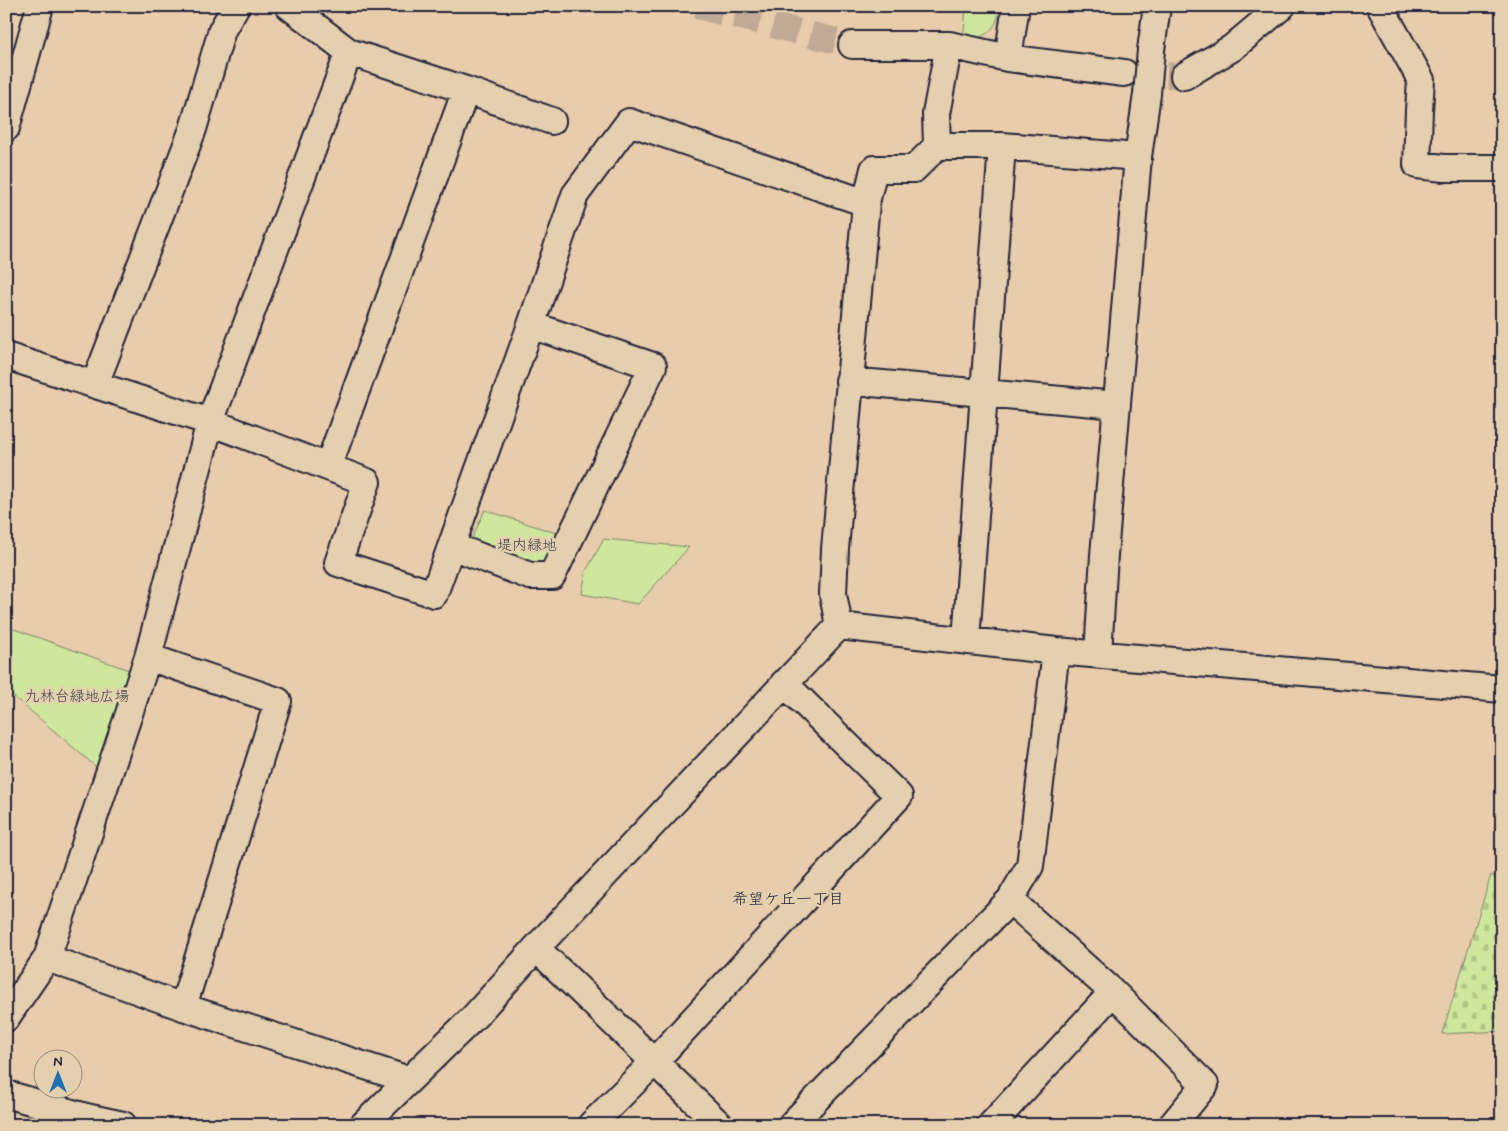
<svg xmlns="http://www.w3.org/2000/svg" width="1508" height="1131" font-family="Mynerve,'Klee One',sans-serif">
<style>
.cemetery{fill:url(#cemetery-stones);stroke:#78846c}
.green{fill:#cfe79c;stroke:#78846c}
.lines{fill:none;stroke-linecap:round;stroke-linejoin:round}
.minor-tunnel{stroke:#c1aa95;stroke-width:26;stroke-dasharray:26 13;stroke-linecap:butt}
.minor-casing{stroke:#22223b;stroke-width:30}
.minor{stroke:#e4d0ae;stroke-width:26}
.minor-bridge-casing{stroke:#22223b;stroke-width:30;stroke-linecap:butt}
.minor-bridge{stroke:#e4d0ae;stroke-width:26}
.labels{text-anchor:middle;stroke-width:5;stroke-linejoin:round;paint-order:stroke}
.park-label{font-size:15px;fill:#3c404a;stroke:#e4d0ae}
.neighbourhood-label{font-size:16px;fill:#22223b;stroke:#e4d0ae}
</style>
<defs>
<pattern id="cemetery-stones" width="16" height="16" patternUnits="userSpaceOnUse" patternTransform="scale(1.25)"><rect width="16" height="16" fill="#cfe79c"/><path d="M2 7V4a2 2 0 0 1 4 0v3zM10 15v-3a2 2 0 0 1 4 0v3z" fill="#b1c687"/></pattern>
</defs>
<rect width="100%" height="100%" fill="#e9ccab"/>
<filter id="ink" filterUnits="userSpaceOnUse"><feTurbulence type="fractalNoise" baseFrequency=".02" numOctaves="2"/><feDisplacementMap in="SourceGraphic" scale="10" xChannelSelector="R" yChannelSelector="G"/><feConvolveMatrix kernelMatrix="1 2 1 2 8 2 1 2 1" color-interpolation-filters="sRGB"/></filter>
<g filter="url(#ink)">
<path class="cemetery" d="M1491,875L1502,878V1031L1442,1034Z"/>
<path class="green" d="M966,6H999C999,31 984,37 963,43Z
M485,510L559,534L540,567L475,547L472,538Z
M604,539L689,547L638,604L582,594L586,571Z
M11,628L129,670L101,771L6,690V638Z"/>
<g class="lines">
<path class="minor-tunnel" d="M697,6L852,45
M1128,73L1184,76"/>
<g class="minor-casing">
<path id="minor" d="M289,6L349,52L466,90L552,121
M1380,6L1421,80L1419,110L1417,165L1444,168H1502
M852,45H949L1008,58L1124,73
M1151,50L1157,6
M1008,58L1016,6
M1184,76L1232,48L1282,6
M6,128L40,6
M937,146L936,114L949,45
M6,356L210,422L367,482L338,563L434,594L531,325L575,195L629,122L866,203
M849,381L1117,405
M95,384L193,129L222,30L236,6
M328,467L466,90
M452,546L530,576H552L653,366L531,325
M839,626L833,594L835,549L866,203L874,169H914L937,146H1002L1138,157
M966,640L1002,146
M1098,654L1104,555L1138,157L1147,94
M148,657L278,701L183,1007
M1010,900L1113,992L1205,1085L1172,1125
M536,948L720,1125
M47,958L183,1007L409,1080
M6,1018L47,958L148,657L210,422L349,52
M6,1094L86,1117L123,1125
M363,1125L474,1017L536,948L839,626L1056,651L1502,689
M591,1125L655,1061L899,796L784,683
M791,1125L1010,900L1030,866L1056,651
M991,1125L1113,992"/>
</g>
<use href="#minor" class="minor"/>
<g class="minor-bridge-casing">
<path id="minor-bridge" d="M1147,94L1151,50"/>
</g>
<use href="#minor-bridge" class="minor-bridge"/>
</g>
</g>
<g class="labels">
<g class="park-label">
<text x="527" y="550">堤内緑地</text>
<text x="77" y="701">九林台緑地広場</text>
</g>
<g class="neighbourhood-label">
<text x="788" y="904">希望ケ丘一丁目</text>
</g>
</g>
<rect width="1508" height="1131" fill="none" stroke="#e4d0ae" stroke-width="25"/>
<rect x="12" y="12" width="1483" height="1106" fill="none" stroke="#22223b" stroke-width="2" filter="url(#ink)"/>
<g transform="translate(58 1074)"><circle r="24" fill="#e4d0ae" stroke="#968a80"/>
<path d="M0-4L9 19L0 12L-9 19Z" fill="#1f6fb2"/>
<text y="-8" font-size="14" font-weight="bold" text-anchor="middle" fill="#22223b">N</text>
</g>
</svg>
